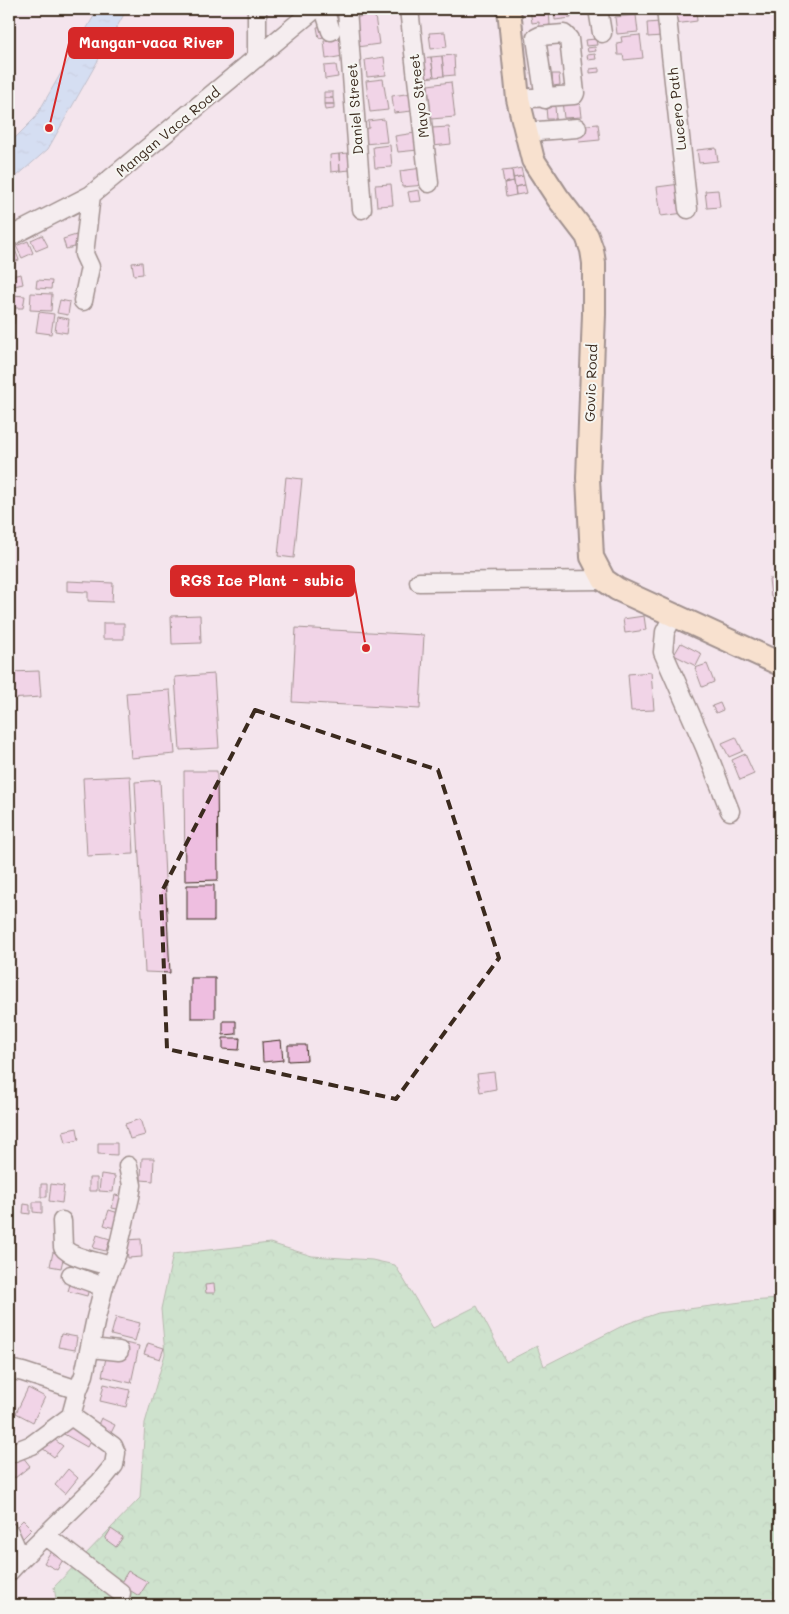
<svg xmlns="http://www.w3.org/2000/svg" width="789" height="1614" font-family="Mali,sans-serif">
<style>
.forest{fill:url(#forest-crowns);stroke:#6d8462}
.water{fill:url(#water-ripples);stroke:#8190a1}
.building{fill:#eebee0;stroke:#3b2a1e}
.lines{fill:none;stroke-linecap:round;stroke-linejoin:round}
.minor-casing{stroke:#3b2a1e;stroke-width:21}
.major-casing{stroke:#3b2a1e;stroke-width:26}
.minor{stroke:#f6f6f2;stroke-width:18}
.major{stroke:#fcdcab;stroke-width:22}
.marked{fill:none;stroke:#3b2a1e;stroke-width:4;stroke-dasharray:10 6;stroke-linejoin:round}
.labels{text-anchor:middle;stroke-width:4;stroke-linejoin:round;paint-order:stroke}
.street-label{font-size:14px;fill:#3b2a1e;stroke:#f6f6f2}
.leader{fill:none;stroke:#d62828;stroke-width:2}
.callout-dot{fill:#d62828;stroke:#f6f6f2;stroke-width:2}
.callout{fill:#d62828;stroke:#d62828;stroke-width:2}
.callout-label{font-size:15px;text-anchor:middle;font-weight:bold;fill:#fff}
</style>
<defs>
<pattern id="forest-crowns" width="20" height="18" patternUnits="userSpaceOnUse" patternTransform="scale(1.25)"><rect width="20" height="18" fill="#9fdea7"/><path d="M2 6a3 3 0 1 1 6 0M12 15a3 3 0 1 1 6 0" fill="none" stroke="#8abf8f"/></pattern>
<pattern id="water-ripples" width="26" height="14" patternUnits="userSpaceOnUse" patternTransform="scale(1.25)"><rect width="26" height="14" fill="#b0d4f8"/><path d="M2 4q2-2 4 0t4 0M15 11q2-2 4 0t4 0" fill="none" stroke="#98b6d4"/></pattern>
</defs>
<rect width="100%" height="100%" fill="#f4e5ed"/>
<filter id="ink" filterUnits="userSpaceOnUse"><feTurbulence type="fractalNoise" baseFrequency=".02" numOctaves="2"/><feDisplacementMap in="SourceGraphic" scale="10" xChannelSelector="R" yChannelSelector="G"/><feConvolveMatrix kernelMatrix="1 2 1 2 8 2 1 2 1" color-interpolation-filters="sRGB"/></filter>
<g filter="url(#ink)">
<path class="forest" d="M270,1243L312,1256L372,1260L395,1265L433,1328L477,1306L506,1362L537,1346L544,1366L626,1324L658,1313L749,1301L780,1299V1605H57L54,1587L140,1498L145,1423L165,1354L161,1309L173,1254Z"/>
<path class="water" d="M98,9H127L48,149L9,183V144L35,118Z"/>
<path class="building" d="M374,9L379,44L357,47L353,18L364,16V11Z
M381,9H397L398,14L381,16Z
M530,9H549L550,25L539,27V22L532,23Z
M554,9H570L571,18L555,20Z
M575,9H589V13L576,14Z
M696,9L697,21L675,24L673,11Z
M636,15L638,32L617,34L615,17Z
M660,22L662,36L648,37L647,23Z
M327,26L329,36L319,38L317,27Z
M445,32L447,47L431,49L429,33Z
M640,35L643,58L624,60L623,55H618L617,43L622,42L621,37Z
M341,39L343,56L326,59L324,41Z
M596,39L597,45L586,46L585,40Z
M595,47L596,51L588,52L587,48Z
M595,54L596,59L588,60L587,55Z
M454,55L455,75L444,76L442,56Z
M442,56L444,76L434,77L431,57Z
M384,57L386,75L367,77L365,60Z
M431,57L434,77L424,78L421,58Z
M336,65L338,77L325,79L324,66Z
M599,68V72L590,73V69Z
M552,74H559L560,85L553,86Z
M383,79L388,110L370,112L366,81Z
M451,82L455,117L431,119L428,85Z
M324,92H333V98H324Z
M412,93L414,104L411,105L412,111L394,113L392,96Z
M324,98H333L334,104H324Z
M579,99L581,117L564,118L562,101Z
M324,104H334V109L325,110Z
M555,106L556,119H547L546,107Z
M384,119L387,142L364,144L363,129L369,128L368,121Z
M598,124L600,140L579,142L577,126Z
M449,127L451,144L433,146L432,128Z
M415,133L418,150L398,152L395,136Z
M390,145L392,167L375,168L373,147Z
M716,148L718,161L699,163L697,150Z
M348,153L350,170L340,171L339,154Z
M339,154L340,171L331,172L330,155Z
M422,168L425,185L402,187L400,171Z
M521,168L523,176L513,178L512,170Z
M512,170L514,181L504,183L502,171Z
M523,176L525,185L515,187L513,178Z
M514,181L516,195L506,197L504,183Z
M391,184L393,205L377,206L375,185Z
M680,184L684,213L661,216L657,187Z
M525,185L527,193L516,195L515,187Z
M419,190L421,201L410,202L408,192Z
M718,190L720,207L707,208L705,191Z
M42,235L48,246L36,251L31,240Z
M76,235L79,246L66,249L63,239Z
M28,241L33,253L22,258L16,246Z
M14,247L19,260L9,264V249Z
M142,262L143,274L134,275L132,263Z
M21,274L23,284L14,286L11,276Z
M37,280L52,281L51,289L36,288Z
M31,293L52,294L51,311L30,310Z
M13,295L25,296L23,308H12Z
M60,300L70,302L68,315L57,313Z
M39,312L54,314L51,334L36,332Z
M9,313H15L14,324L9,323Z
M57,317L69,319L67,333L55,331Z
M286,477L302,479L294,558L278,556Z
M769,579H780V596L771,597Z
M67,581L113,583L112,602L88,601V592L67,591Z
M200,615L201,643L172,644L171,616Z
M644,616L646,630L625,633L623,619Z
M103,623H124V639H103Z
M296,628L424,635L420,709L292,702Z
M681,643L702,654L696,666L674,655Z
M707,664L714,682L702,687L695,668Z
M39,671L41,697L9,699V672Z
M651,672L654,710L631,711L628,674Z
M214,674L219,748L180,750L175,677Z
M170,690L175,754L131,758L126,693Z
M720,703L723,710L716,713L712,706Z
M736,737L743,751L729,757L722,743Z
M745,754L754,774L740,780L732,760Z
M184,771H217L218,880L185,881Z
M130,776L134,854L87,856L83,778Z
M160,780L170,973L145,972L135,782Z
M187,885H214V921H187Z
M191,978H215V1018H191Z
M223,1021H236V1034L223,1035Z
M223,1038H240L239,1050L223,1049Z
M281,1040L283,1060L263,1062L262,1042Z
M288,1045H306L307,1060L288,1061Z
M494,1072L496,1089L480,1092L477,1074Z
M140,1119L145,1135L130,1139L125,1124Z
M77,1128L79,1140L66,1143L63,1131Z
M98,1143H117V1155L98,1154Z
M142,1158H154L153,1181L141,1180Z
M101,1174L115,1176L113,1192L99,1191Z
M89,1178H97V1191H89Z
M41,1184H47V1197H41Z
M51,1184L64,1186L62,1203L49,1201Z
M115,1195L125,1197L122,1210L112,1208Z
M33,1202H42V1213L33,1212Z
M24,1204L30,1205V1214L23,1213Z
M109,1210L122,1214L117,1229L104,1225Z
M97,1235L110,1239L106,1251L93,1248Z
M141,1239L142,1257L128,1258L126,1240Z
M53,1252L64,1255L61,1268L50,1266Z
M86,1259L97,1263L93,1275L81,1270Z
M74,1272L92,1277L87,1296L68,1291Z
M214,1284L215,1293H206L205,1285Z
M116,1317L140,1323L135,1341L111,1335Z
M61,1334L77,1337L75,1350L58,1347Z
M110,1340L139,1346L131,1383L102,1376Z
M148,1343L164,1348L160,1359L144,1354Z
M104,1384L130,1390L126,1407L100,1401Z
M28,1388L45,1397L33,1422L16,1413Z
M101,1418L115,1425L110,1435L96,1429Z
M69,1421L93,1435L87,1447L62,1433Z
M51,1437L63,1446L54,1457L42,1448Z
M19,1452L30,1466L15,1478L9,1469V1460Z
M68,1469L78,1478L65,1494L55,1485Z
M23,1520L32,1529L18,1543L9,1534Z
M111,1529L123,1537L116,1547L105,1539Z
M52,1549L65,1556L57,1570L44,1563Z
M128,1571L148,1582L139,1596L120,1584Z"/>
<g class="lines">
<g class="minor-casing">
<path id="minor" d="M257,9V58
M324,9L331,31
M347,9L362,209
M409,9L429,183
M598,9L602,33
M666,9L688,209
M518,99L574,95L575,93L569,39L564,34L540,36L536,38L545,99
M525,132L577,128
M9,237L91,195L315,9
M83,301L90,267L84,254L91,195
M419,582L604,580
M674,614L665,632L663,652L705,747L730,811
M62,1221L63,1247C69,1257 100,1263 112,1266
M71,1275L104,1287
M91,1348L119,1351
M9,1369L23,1372L78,1390
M9,1454L32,1445L71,1416
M9,1532L21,1559L9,1572
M45,1535L121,1593
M21,1559L100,1482L114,1465L116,1453L113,1446L71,1416L78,1390L84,1375L96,1318L105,1282L117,1253L130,1197L132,1185L128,1166"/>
</g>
<g class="major-casing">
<path id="major" d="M509,9L518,99L533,160L558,198L587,236L592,250L594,263V314L588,478L592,557L604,580L617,589L780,664"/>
</g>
<use href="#minor" class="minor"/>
<use href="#major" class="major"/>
</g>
</g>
<path d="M0 0H789V1614H0ZM255,710L438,770L499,958L396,1099L167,1049L161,893Z" fill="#f4e5ed" fill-opacity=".55" fill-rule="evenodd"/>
<path class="marked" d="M255,710L438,770L499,958L396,1099L167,1049L161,893Z"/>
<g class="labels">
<g class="street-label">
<text transform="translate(419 96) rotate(-97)" y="5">Mayo Street</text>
<text transform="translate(355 109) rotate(-94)" y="5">Daniel Street</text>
<text transform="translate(677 109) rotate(-96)" y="5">Lucero Path</text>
<text transform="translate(168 132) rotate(-40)" y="5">Mangan Vaca Road</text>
<text transform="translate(591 383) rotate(-88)" y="5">Govic Road</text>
</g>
</g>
<path class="leader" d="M49 128L69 43M366 648L354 581"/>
<g class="callout-dot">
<circle cx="49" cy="128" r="5"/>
<circle cx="366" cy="648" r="5"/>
</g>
<g class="callout">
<rect x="69" y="28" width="164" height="30" rx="5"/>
<rect x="171" y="566" width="183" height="30" rx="5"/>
</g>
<g class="callout-label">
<text x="151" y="48">Mangan-vaca River</text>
<text x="262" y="586">RGS Ice Plant - subic</text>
</g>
<rect width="789" height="1614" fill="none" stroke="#f6f6f2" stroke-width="30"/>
<rect x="15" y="15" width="759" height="1584" fill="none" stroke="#3b2a1e" stroke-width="2" filter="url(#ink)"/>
</svg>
